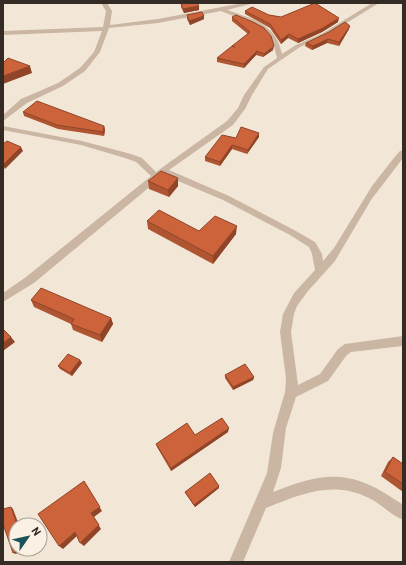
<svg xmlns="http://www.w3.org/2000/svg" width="406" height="565" font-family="Barlow,sans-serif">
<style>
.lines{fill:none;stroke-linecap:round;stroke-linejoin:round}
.minor{fill:#cbb6a3;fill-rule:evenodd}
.wall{fill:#b05532}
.shaded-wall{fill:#904529}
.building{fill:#cd633a;stroke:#904529}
</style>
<rect width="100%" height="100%" fill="#f2e7d7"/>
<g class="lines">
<path class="minor" d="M101,3H107L112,11L110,25L158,19L243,3H255L227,10C253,19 276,24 282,54L296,45L323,33L372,3H379L327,35L300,47L268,69L252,95L245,109L233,125L169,170L229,196L296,231L315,242L322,254L323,261L334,248L372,186L393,159L400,151L403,150V158L371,200L335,261L308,291L297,306L294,314L291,332L298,385L320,374L338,349L345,344L403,336V346L351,352L346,356L328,381L296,397L286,428L281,468L273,492C325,471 351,469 399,502L403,505V520C391,515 381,504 369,498C333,480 301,494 266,508L243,562H229L267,473L273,433L285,392L286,379L280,332L283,314L294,293L315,270L312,254L309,247L290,235L223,200L164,175L34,283L3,302V293L26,277L151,176L136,162L125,158L81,145L3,130V126L82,141L131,154L142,158L156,172L227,121L238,108L244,95L264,67L277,58L272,39L265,31L253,24L221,11L158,23L109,28L100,52L85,71L63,86L27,103L3,121V115L21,99L58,83L80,68L94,52L102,31L3,35V31L103,27L106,11Z"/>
</g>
<path class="wall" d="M181,4L199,6V10L184,13L181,7Z
M245,11L281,17L338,22L322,32L298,43L288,38L281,44L270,28L245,14Z
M187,15L204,19L190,25L187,19Z
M232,17L273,50L263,57L256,55L244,68L217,62V58L232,47V46L248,34L232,21Z
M349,29L339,46L327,43L312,50L305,46L306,43Z
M23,112L104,126L105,130L104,136L58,129L24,116Z
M259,137L247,154L232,149L220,166L205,161V157L236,138Z
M178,178V186L169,197L149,189L148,181Z
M147,221L199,231L236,234L213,264L148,229Z
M31,300L111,318L113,324L102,342L73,330L71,324L34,307Z
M80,360L82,363L72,376L60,369L58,366Z
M225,375L254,377L253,380L233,390L225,378Z
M228,432L171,471L157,447L156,444L195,435Z
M393,457L403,464V492L381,476L388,462Z
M219,488L195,507L186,494L185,492Z"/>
<path class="shaded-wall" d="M199,6V10L184,13L183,9Z
M204,16V19L190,25L189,21Z
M339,18L338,22L322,32L298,43V39Z
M350,26L349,29L339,46V42Z
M289,34L288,38L281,44V40Z
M328,39L327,43L312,50L313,46Z
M274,46L273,50L263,57L264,54Z
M257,51L256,55L244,68V64Z
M30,66L32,73L3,84V76Z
M104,126L105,130L104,136L103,132Z
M259,133V137L247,154L248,150Z
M232,145V149L220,166V162Z
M21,147L23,151L5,169L3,165Z
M178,178V186L169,197L168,190Z
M237,226L236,234L213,264V256Z
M111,318L113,324L102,342L100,335Z
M11,337L15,342L3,351V343Z
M80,360L82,363L72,376L70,373Z
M254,377L253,380L233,390V387Z
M229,428L228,432L171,471V468Z
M84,481L102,511L94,517L101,529L84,546L80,543L91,513Z
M219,486V488L195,507L194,505Z
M11,507L13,509L19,525H17Z
M75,532L78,535L63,549L59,546Z
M19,549H24L16,554L13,553Z"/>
<path class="building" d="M188,3H197L199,6L183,9L181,4Z
M315,3L339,18L323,28L298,39L289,34L281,40L270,24L245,11L252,7L269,15L281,17Z
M202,12L204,16L189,21L187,15Z
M236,15L253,22L264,28L271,36L274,46L264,54L257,51L244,64L217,58L232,46L235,47L232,46L250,32L232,17Z
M345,22L350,26L339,42L328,39L313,46L306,43L329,32Z
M8,58L30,66L3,76V63Z
M37,101L104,126L103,132L57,125L23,112Z
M241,127L259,133L248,150L232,145L220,162L205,157L222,135L236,138Z
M7,141L21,147L3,165V144Z
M161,171L178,178L168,190L148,181Z
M159,210L199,231L215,216L237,226L213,256L147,221Z
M41,288L111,318L100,335L71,324L74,319L31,300Z
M3,329L11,337L3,343Z
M68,354L80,360L70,373L58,366Z
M245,364L254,377L233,387L225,375Z
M222,418L229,428L171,468L156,444L187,423L195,435Z
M393,457L403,464V484L385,472Z
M210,473L219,486L194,505L185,492Z
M84,481L100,507L91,513L99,525L80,543L75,532L59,546L38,514Z
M11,507L17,525H16V549H19L13,553L3,524V509Z"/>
<rect width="406" height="565" fill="none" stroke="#352b25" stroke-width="8"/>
<g transform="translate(28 537) rotate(56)"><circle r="19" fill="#faf1e4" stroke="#aba298"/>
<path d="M0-3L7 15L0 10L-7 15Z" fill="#195359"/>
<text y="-6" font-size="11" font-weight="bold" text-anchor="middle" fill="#352b25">N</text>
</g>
</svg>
